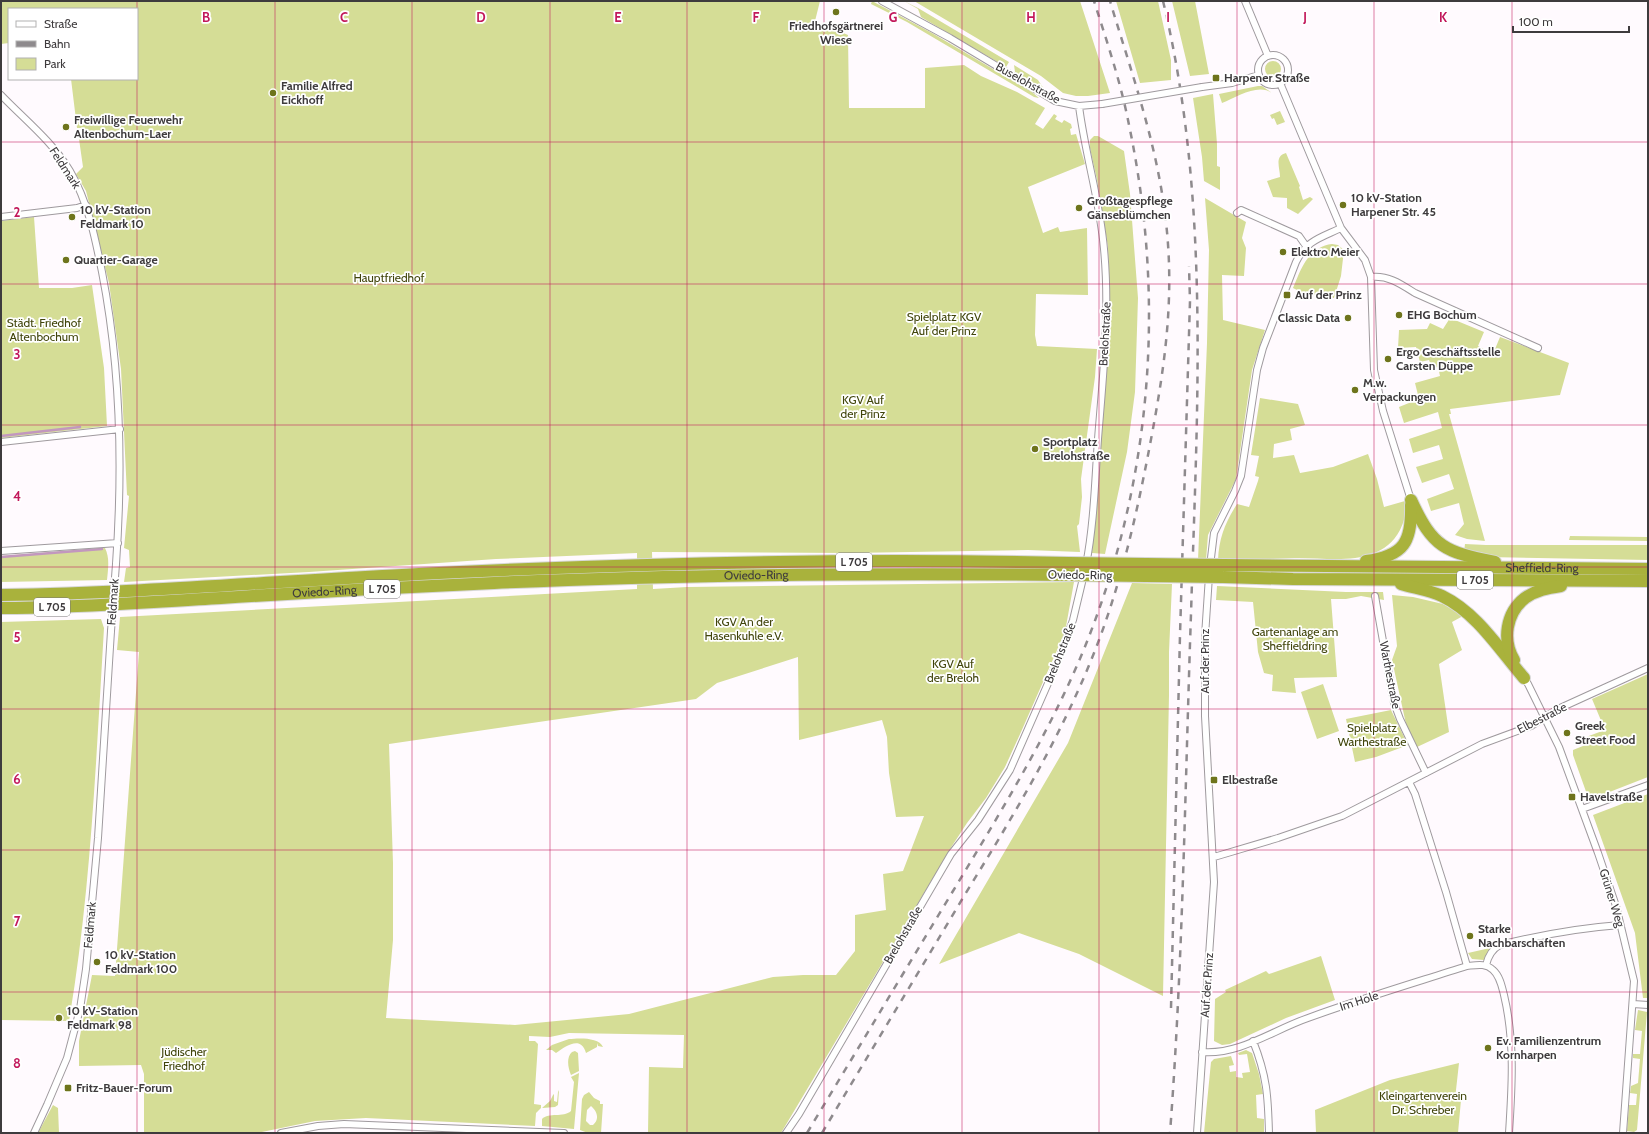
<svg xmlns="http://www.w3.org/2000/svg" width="1649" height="1134" font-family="Cabin,sans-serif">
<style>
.green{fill:#d5dd96;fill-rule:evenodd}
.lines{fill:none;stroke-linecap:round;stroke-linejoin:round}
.stream{stroke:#c297be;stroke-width:2.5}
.street-casing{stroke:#9f9a9e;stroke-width:8}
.highway-casing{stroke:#d8d8d8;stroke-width:14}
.street{stroke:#fff;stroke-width:6}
.highway{stroke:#a9b23c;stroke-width:12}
.rail{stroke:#8e8a8d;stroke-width:2.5;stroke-dasharray:7 7;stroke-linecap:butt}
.street-bridge-casing{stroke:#9f9a9e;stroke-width:8;stroke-linecap:butt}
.highway-bridge-casing{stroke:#d8d8d8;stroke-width:14;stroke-linecap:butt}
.street-bridge{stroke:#fff;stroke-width:6}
.highway-bridge{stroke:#a9b23c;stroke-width:12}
.grid{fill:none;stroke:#c2185b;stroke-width:1;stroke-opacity:0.55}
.poi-dot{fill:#6e741c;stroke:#fff;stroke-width:1.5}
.labels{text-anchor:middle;stroke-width:3.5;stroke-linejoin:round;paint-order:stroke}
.shield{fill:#fff;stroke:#787677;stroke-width:1}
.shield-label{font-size:11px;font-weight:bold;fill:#3e3b3d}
.poi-label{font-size:12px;font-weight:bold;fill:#3e3b3d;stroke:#fff;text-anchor:start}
.street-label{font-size:12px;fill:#3e3b3d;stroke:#fff}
.park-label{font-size:12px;fill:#41450b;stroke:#fff}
.grid-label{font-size:13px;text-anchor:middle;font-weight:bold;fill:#c2185b;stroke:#fff;stroke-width:3.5;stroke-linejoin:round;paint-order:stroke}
</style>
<rect width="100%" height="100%" fill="#fffafe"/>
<path class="green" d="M1,1H820L815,21L848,35L849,108H925V68L964,65L981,76L1017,92L1045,108L1035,124L1043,129L1054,114L1057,116L1055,119L1062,123L1064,120L1071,124L1072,128L1070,129L1071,135L1076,134L1085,164L1028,187L1043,233L1058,227L1060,232L1087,228L1088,295L1036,294L1035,335L1037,346L1097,349L1095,377L1081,479L1082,497L1079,524L1077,526L1080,552L1028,550L849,553L652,552L653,589L687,587L1074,582L1065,632L1021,732L1005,767L986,798L967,823L952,846L781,1133H648L649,1067L683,1068L684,1035L569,1033L550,1037L529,1036V1041H535L538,1044L534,1104L541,1105V1108L536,1113L535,1126L366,1118L315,1121L257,1133H144V1074L141,1065L79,1066V1041L92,975L115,976L139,652L117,650L120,617L637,589V553L496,559L309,572L124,582L126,568L130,567L129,550L124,548L129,496L127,495L121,369L109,283L86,191L76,174L83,167L78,132H81V128H77L71,79H137V9H9V43L1,44ZM798,657L799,740L882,720L887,737L889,773L896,817L924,816L903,871L883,874L886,910L855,915V951L836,975H803L773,977L629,1014L515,1025L386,1018L393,940V863L389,744L696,699L717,683Z
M872,1L932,33L1032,92L1039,98L1034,97L907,22L871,4Z
M904,1L918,8L1009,62L1006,67L921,17L918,9Z
M914,1H1080L1110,93L1088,96H1076L1063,93L1041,76Z
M1116,1H1158L1171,60V80L1140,83Z
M1172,1H1195L1209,74L1190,76Z
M1265 69a8 8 0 1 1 16 0a8 8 0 1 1-16 0Z
M1014,65L1038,80L1044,89L1015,72Z
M1258,86H1262L1272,93C1258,83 1237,97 1222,103L1219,94Z
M1213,94L1217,144V166L1220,167V190L1204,181L1202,157L1193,98Z
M1280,111L1285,122L1277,125L1274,118L1272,119L1270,115Z
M1094,136H1098L1124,151L1130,194L1138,298L1135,392L1127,452L1105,554L1092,553L1110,311L1108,247L1097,180L1090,148V140Z
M1286,153L1300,186L1299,187L1303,200L1310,197L1313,199L1298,214L1287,208V198L1273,197L1267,181L1280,177C1280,168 1274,156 1286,153Z
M1205,198L1246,222L1242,238L1246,248L1244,276L1222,275L1223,320L1265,330L1252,370L1236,479L1208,535L1206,560H1198L1207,343L1209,250Z
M34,217L39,288H72L92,285L104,368L107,426L1,438V221Z
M1332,244L1338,245L1344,250L1341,276L1334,298L1314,295L1311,297L1293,288C1301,269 1308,247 1332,244Z
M1450,318L1484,332L1478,346L1493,354L1500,337L1569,363L1560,395L1450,409L1451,414H1449L1485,541L1467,539L1455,535L1464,524L1459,503L1431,511L1427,499L1454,489L1449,474L1422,483L1416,467L1443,459L1439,445L1413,453L1409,439L1442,428L1438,412L1404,423L1399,407L1419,399L1415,383L1440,376L1438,367L1432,368L1429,360L1420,362L1416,347L1398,348L1399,330L1427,329L1430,323L1443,329Z
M1260,398L1298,404L1305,425L1290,429L1292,440L1274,444L1273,458L1294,455L1300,473L1333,467L1368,454L1377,479L1384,507L1405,501C1407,511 1405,520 1400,530C1379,569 1330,557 1294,558C1268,559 1243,561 1218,560C1219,538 1225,523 1237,504L1249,507L1258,481L1259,477L1255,476L1259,456L1251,455Z
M1570,536L1648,537V541L1569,540Z
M1465,544L1486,545H1648V560L1487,557L1464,552Z
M105,548C110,558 108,569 107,580L1,582V556Z
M1132,583L1172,584L1169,652V695L1163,996L1079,954L1019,933L939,964L1068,743Z
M1217,586L1346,592H1383L1384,600L1361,596L1346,599H1331L1337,677L1294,678L1296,693L1272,691L1273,675L1264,673L1258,652L1253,602L1216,600Z
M1392,595L1413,597L1443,604L1463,616L1452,622L1462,650L1439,664L1449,732L1417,747L1406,724L1392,660L1397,646Z
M101,619L104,628C96,759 91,891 69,1021L1,1020V622Z
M1648,674V777L1589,800L1573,755V750L1588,744L1586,737L1605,730L1592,699Z
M1323,684L1339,731L1317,739L1301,692Z
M1391,710L1408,745L1376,757L1355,762L1346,719Z
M1648,794V998H1643L1635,933L1593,815Z
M1490,948L1491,949L1484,960L1472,959L1468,953Z
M1321,956L1335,1000L1286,1018L1230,1044L1222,1045L1214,1041L1215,999L1226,992L1225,990L1266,971L1269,974Z
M1638,1010L1647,1012L1637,1130L1634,1132L1627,1131L1629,1105H1636L1637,1094L1630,1093L1631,1086L1638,1083L1640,1059L1633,1058V1054H1640L1642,1031L1635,1030Z
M569,1039C579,1038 599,1037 603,1047L598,1046L597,1043V1047L586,1053C581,1035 566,1046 556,1053L552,1050H546L552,1045Z
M1246,1050L1252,1053L1259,1074L1263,1094L1256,1095L1257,1118L1264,1119V1133H1204L1211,1062L1214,1059L1231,1056L1234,1065L1229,1066L1230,1072L1236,1071V1077L1243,1078L1242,1073L1250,1072L1247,1054L1239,1055L1238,1053Z
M575,1051L578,1053L579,1071L571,1075C568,1068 566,1057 572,1052Z
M1459,1063L1455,1099L1461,1100L1458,1133H1316L1315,1110L1390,1080Z
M579,1073L574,1129L542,1126V1119C549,1112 563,1118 571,1111L574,1082L571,1077Z
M559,1090L558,1105L555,1107L542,1108L550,1101L553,1095L554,1094V1101L557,1102L558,1092Z
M589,1092L594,1098L600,1101V1104H603L601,1133H588L580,1130L582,1099L584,1095ZM591,1106C597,1111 600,1119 593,1125H590L586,1121L587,1110Z
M53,1105L58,1108L59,1133H38Z"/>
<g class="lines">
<path class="stream" d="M1,436L80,427
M1,557L102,549"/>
<g class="street-casing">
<path id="street" d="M882,1L950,38L1055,101L1079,106L1102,104
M1245,1L1268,56
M1258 70a15 15 0 1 1 30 0a15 15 0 1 1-30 0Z
M1280,83L1341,228L1365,260L1371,277L1374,370L1383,411L1411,500
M1202,87L1232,83L1259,75
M1,95C25,120 52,141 70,171C88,202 95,237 102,272C121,369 123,465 116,564
M1079,106C1085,154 1100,201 1104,249C1110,312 1103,376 1098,439C1095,481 1094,524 1086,565
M1237,213L1241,210L1299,236L1306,246
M1,217L77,208L86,205
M1371,277C1388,275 1401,284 1415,293L1538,348
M1,442L120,429
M1,551L118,543
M1210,566L1214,533L1235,491L1241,476L1257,370L1263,348L1296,262C1307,240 1320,238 1341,228
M1375,596L1394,703L1400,719L1426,773
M1524,678L1528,684L1559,747L1598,853L1616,906L1634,981L1623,1133
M1409,782L1415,794L1446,892L1467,966C1477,965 1486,963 1493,970C1500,976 1502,987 1504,995C1515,1041 1512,1087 1509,1133
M1582,809L1648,785
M1214,857L1278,838L1342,816L1482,744L1531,726L1558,709L1648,668
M1486,965C1488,957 1492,949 1500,945C1540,935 1579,928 1620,925
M1633,1004L1648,1005
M1253,1041C1267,1076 1268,1096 1269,1133
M1202,1052C1240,1055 1273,1030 1308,1018C1360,999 1414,983 1467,966
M34,1133L47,1105L67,1058L80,1009L86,969L98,838L111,631
M281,1133L318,1126L344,1124L564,1133
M786,1133L799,1114L951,854L978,820L1010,770L1060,656L1073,620L1084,574
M1197,1133L1214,882L1205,716V636L1209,576"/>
</g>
<g class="highway-casing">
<g id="highway">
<path d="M1411,500C1433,548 1445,552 1495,562"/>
<path d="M1366,561C1404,556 1412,542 1411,505"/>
<path id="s1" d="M1224,565L1648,569"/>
<path d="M1223,577L1293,579L1648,581"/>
<path d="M1401,584C1414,588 1429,590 1442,596C1477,613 1499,649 1524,678"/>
<path d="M1,595C141,593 280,581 419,574C636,563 853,558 1069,563"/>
<path id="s2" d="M1,608C74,608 148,602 221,598C312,592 403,587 494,583C686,574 877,573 1069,575"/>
<path d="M1514,660C1502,640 1506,613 1525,598C1536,590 1548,588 1561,586"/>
</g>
</g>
<use href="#street" class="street"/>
<use href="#highway" class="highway"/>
<path class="rail" d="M1163,1C1211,200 1197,411 1191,614C1185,787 1183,961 1170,1133
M1171,1008L1180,635L1190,301L1189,266
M807,1133C856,1052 904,972 953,891C1000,813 1049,734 1084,649C1152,482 1166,301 1129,125C1121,83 1107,42 1094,1
M822,1133C869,1054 917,975 964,896C1012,818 1060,739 1094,653C1122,582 1138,509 1152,434C1166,359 1175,291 1165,214C1156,141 1131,71 1110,1"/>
<g class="street-bridge-casing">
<path id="street-bridge" d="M1102,104L1202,87
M111,631L116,564"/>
</g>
<g class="highway-bridge-casing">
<path id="highway-bridge" d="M1069,563L1224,565
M1069,575L1223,577"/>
</g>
<use href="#street-bridge" class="street-bridge"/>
<use href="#highway-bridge" class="highway-bridge"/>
</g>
<path class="grid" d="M137,1V1133M275,1V1133M412,1V1133M550,1V1133M687,1V1133M824,1V1133M962,1V1133M1099,1V1133M1237,1V1133M1374,1V1133M1512,1V1133M1,142H1648M1,284H1648M1,425H1648M1,567H1648M1,709H1648M1,850H1648M1,992H1648"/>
<g class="poi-dot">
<circle cx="836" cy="12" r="4"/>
<rect x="1212" y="74" width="8" height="8" rx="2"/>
<circle cx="273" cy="93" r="4"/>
<circle cx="66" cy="127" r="4"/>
<circle cx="1343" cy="205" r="4"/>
<circle cx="1079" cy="208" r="4"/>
<circle cx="72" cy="217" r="4"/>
<circle cx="1283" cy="252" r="4"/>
<circle cx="66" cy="260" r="4"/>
<rect x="1283" y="291" width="8" height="8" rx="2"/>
<circle cx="1399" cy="315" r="4"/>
<circle cx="1348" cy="318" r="4"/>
<circle cx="1388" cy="359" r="4"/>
<circle cx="1355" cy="390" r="4"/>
<circle cx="1035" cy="449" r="4"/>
<circle cx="1567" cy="733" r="4"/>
<rect x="1210" y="776" width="8" height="8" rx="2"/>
<rect x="1568" y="793" width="8" height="8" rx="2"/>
<circle cx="1470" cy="936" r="4"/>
<circle cx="97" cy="962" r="4"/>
<circle cx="59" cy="1018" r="4"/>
<circle cx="1488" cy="1048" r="4"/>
<rect x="64" y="1084" width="8" height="8" rx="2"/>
</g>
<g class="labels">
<g class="shield">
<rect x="836" y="553" width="36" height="18" rx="3"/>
<rect x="1457" y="571" width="36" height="18" rx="3"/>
<rect x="364" y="580" width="36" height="18" rx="3"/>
<rect x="34" y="598" width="36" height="18" rx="3"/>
</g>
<g class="shield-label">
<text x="854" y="566">L 705</text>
<text x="1475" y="584">L 705</text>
<text x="382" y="593">L 705</text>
<text x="52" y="611">L 705</text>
</g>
<g class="poi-label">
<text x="836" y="30" text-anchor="middle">Friedhofsgärtnerei<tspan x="836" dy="14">Wiese</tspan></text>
<text x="1224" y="82">Harpener Straße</text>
<text x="281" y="90">Familie Alfred<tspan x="281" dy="14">Eickhoff</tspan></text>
<text x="74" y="124">Freiwillige Feuerwehr<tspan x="74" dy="14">Altenbochum-Laer</tspan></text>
<text x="1351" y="202">10 kV-Station<tspan x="1351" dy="14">Harpener Str. 45</tspan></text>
<text x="1087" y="205">Großtagespflege<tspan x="1087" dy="14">Gänseblümchen</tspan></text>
<text x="80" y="214">10 kV-Station<tspan x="80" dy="14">Feldmark 10</tspan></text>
<text x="1291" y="256">Elektro Meier</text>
<text x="74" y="264">Quartier-Garage</text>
<text x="1295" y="299">Auf der Prinz</text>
<text x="1407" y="319">EHG Bochum</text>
<text x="1340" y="322" text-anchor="end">Classic Data</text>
<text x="1396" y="356">Ergo Geschäftsstelle<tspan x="1396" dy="14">Carsten Düppe</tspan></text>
<text x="1363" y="387">M.w.<tspan x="1363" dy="14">Verpackungen</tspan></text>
<text x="1043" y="446">Sportplatz<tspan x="1043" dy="14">Brelohstraße</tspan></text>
<text x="1575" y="730">Greek<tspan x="1575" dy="14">Street Food</tspan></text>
<text x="1222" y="784">Elbestraße</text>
<text x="1580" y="801">Havelstraße</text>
<text x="1478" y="933">Starke<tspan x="1478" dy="14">Nachbarschaften</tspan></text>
<text x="105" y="959">10 kV-Station<tspan x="105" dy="14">Feldmark 100</tspan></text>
<text x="67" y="1015">10 kV-Station<tspan x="67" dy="14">Feldmark 98</tspan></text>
<text x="1496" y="1045">Ev. Familienzentrum<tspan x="1496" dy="14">Kornharpen</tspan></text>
<text x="76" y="1092">Fritz-Bauer-Forum</text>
</g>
<g class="street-label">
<text transform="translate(1028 83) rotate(29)" y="4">Buselohstraße</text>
<text transform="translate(65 168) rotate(57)" y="4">Feldmark</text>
<text transform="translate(1105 334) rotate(-87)" y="4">Brelohstraße</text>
<text dy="4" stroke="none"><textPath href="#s1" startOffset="318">Sheffield-Ring</textPath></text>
<text dy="4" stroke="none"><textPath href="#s2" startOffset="756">Oviedo-Ring</textPath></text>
<text transform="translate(1080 575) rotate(1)" y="4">Oviedo-Ring</text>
<text dy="4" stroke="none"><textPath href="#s2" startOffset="324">Oviedo-Ring</textPath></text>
<text transform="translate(113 602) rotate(-86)" y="4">Feldmark</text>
<text transform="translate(1060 653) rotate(-68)" y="4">Brelohstraße</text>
<text transform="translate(1205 661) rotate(-90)" y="4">Auf der Prinz</text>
<text transform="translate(1390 675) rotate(79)" y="4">Warthestraße</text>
<text transform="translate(1542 718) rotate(-27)" y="4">Elbestraße</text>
<text transform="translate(1612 898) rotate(73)" y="4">Grüner Weg</text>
<text transform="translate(90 925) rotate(-85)" y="4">Feldmark</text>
<text transform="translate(903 935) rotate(-60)" y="4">Brelohstraße</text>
<text transform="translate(1207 985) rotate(-86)" y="4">Auf der Prinz</text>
<text transform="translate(1359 1001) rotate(-18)" y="4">Im Hole</text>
</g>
<g class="park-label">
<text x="389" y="282">Hauptfriedhof</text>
<text x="944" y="321">Spielplatz KGV<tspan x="944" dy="14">Auf der Prinz</tspan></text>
<text x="44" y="327">Städt. Friedhof<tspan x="44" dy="14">Altenbochum</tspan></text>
<text x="863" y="404">KGV Auf<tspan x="863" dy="14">der Prinz</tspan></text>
<text x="744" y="626">KGV An der<tspan x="744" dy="14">Hasenkuhle e.V.</tspan></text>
<text x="1295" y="636">Gartenanlage am<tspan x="1295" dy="14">Sheffieldring</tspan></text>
<text x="953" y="668">KGV Auf<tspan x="953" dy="14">der Breloh</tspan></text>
<text x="1372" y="732">Spielplatz<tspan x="1372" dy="14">Warthestraße</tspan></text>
<text x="184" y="1056">Jüdischer<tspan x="184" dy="14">Friedhof</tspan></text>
<text x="1423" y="1100">Kleingartenverein<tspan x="1423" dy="14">Dr. Schreber</tspan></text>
</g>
</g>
<g class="grid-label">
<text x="206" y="22">B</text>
<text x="344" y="22">C</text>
<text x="481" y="22">D</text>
<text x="618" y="22">E</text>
<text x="756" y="22">F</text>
<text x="893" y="22">G</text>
<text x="1031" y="22">H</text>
<text x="1168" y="22">I</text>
<text x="1305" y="22">J</text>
<text x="1443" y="22">K</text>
<text x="17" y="217">2</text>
<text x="17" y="359">3</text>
<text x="17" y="501">4</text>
<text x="17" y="642">5</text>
<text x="17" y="784">6</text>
<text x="17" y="926">7</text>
<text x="17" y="1068">8</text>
</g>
<rect width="1649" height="1134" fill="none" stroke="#3e3b3d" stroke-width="4"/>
<rect x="8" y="8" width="130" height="72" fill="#ffffff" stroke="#b2b1b1"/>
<rect x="16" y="21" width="20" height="6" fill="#ffffff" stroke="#b2b1b1"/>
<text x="44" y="28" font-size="12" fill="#3e3b3d">Straße</text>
<rect x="16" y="41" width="20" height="6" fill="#8e8a8d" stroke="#b2b1b1"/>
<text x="44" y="48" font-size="12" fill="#3e3b3d">Bahn</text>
<rect x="16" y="58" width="20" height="12" fill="#d5dd96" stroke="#b2b1b1"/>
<text x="44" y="68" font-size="12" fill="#3e3b3d">Park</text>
<path d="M1513 26v6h116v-6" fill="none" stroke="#3e3b3d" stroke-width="2"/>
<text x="1519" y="26" font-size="12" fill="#3e3b3d" stroke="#ffffff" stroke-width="3" paint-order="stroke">100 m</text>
</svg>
